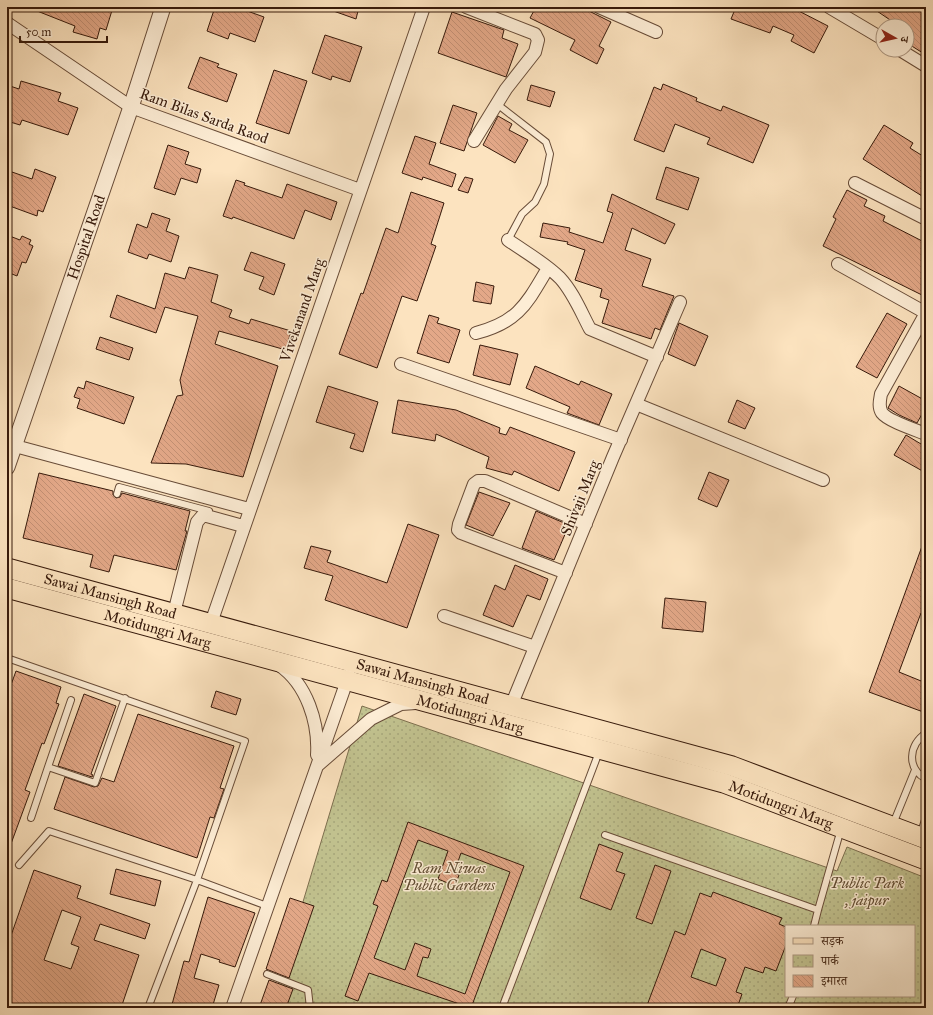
<svg xmlns="http://www.w3.org/2000/svg" width="933" height="1015" font-family="'IM FELL Great Primer','Noto Serif Devanagari',serif">
<style>
.park{fill:url(#park-dots);stroke:#7c6e4e;fill-rule:evenodd}
.building{fill:url(#building-back-hatch);stroke:#371a0b;fill-rule:evenodd}
.lines{fill:none;stroke-linecap:round;stroke-linejoin:round}
.service-casing{stroke:#684c38;stroke-width:8}
.minor-casing{stroke:#684c38;stroke-width:14}
.tertiary-casing{stroke:#684c38;stroke-width:17}
.primary-casing{stroke:#371a0b;stroke-width:21}
.service{stroke:#fdedd5;stroke-width:6}
.minor{stroke:#fdedd5;stroke-width:12}
.tertiary{stroke:#fdedd5;stroke-width:15}
.primary{stroke:#fce3bf;stroke-width:19}
.labels{text-anchor:middle;stroke-width:3;stroke-linejoin:round;paint-order:stroke}
.street-label{font-size:15px;fill:#371a0b;stroke:#fdedd5}
.park-label{font-size:15px;font-style:italic;fill:#614d33;stroke:#fdedd5}
</style>
<defs>
<pattern id="park-dots" width="8" height="8" patternUnits="userSpaceOnUse"><rect width="8" height="8" fill="#c2c390"/><path d="M2 2h.1M6 6h.1" fill="none" stroke="#a7a77b" stroke-width="1.8" stroke-linecap="round"/></pattern>
<pattern id="building-back-hatch" width="6" height="6" patternUnits="userSpaceOnUse"><rect width="6" height="6" fill="#e3a888"/><path d="M-1 5l2 2M0 0l6 6M5-1l2 2" fill="none" stroke="#c39074"/></pattern>
</defs>
<rect width="100%" height="100%" fill="#fce3bf"/>
<filter id="stains"><feTurbulence type="fractalNoise" baseFrequency=".005" numOctaves="4"/><feColorMatrix values="0 0 0 0 .2 0 0 0 0 .09 0 0 0 0 .02 0 0 0 .5 -.17"/></filter>
<radialGradient id="worn" r=".72"><stop offset=".6" stop-color="#630" stop-opacity="0"/><stop offset="1" stop-color="#630" stop-opacity=".3"/></radialGradient>
<path class="park" d="M362,706L837,871L847,847L926,878V1008H271ZM786,926H914V996H786Z"/>
<path class="building" d="M27,7H113L106,30L100,28L97,39L73,32L75,26Z
M215,7H236L264,17L255,42L230,33L228,39L207,31Z
M325,7H359L356,19L325,8Z
M536,7H581L611,22L599,46L604,49L597,64L570,50L575,40L530,18Z
M736,7H791L828,26L814,53L791,41L794,35L773,26L770,33L731,19Z
M871,7H926V55L907,43V26H899Z
M452,12L504,30L502,38L518,44L506,77L438,53Z
M325,35L362,47L350,82L332,76L331,80L312,73Z
M200,57L219,64L217,67L237,74L227,102L188,88Z
M274,70L307,81L289,134L256,123Z
M21,81L61,93L58,101L78,108L68,135L22,120L20,125L7,121V85L19,89Z
M663,84L697,98L696,101L721,111L723,106L769,125L753,163L707,144L710,138L675,124L664,152L634,140L654,87L661,90Z
M531,85L555,92L550,107L527,100Z
M453,105L477,113L464,151L440,143Z
M498,116L512,124L509,130L528,140L515,163L483,145Z
M884,125L913,143L910,148L926,158V189L922,196L863,159Z
M415,136L436,143L429,164L456,174L452,187L423,177L422,180L402,173Z
M168,145L189,152L185,164L201,169L197,183L181,178L175,195L154,188Z
M666,167L699,178L688,210L656,199Z
M35,169L56,177L43,212L38,210L37,216L7,205V186L12,172L32,179Z
M465,177L473,179L468,193L458,190Z
M236,180L245,183L244,185L282,198L287,184L337,202L331,220L305,210L294,239L233,217L232,219L223,216Z
M847,190L867,200L864,206L885,216L883,221L926,243V297L823,246L836,219L833,217Z
M411,192L444,203L431,244L436,246L417,301L402,296L377,368L339,354L361,293L363,294L386,228L398,233Z
M612,194L675,224L665,244L632,228L625,250L651,259L642,286L674,296L660,330L655,328L651,339L602,323L609,300L600,297L602,289L575,280L585,250L567,244L568,242L540,237L543,223L570,228L569,232L603,243L613,213L607,211Z
M152,213L170,219L166,231L179,236L171,262L149,254L147,259L128,252L137,224L147,228Z
M7,235L20,240L22,236L31,240L29,244L33,246L26,263L22,262L17,276L7,272Z
M251,252L285,264L274,295L259,289L264,277L244,270Z
M189,267L218,275L211,302L232,310L229,317L249,324L251,319L291,331L286,350L219,331L215,344L278,366L243,477L186,464L151,463L177,396L183,395L180,380L198,316L165,307L156,333L110,317L117,295L155,309L165,273L185,279Z
M476,282L494,286L491,304L473,301Z
M887,313L907,324L877,378L856,367Z
M429,315L439,318L437,323L460,330L449,363L417,353Z
M679,323L708,336L695,366L668,354Z
M100,337L133,348L129,360L96,349Z
M480,345L518,354L510,385L473,375Z
M535,366L579,385L581,381L612,394L599,425L567,413L570,407L526,388Z
M86,381L134,397L124,424L77,408L80,399L74,397L78,387L84,389Z
M328,386L378,402L363,452L350,448L355,434L316,422Z
M899,386L926,401V407L917,423L899,415L888,408Z
M398,400L456,410L500,428L499,433L506,435L510,427L575,452L559,491L514,471L512,475L486,468L489,457L436,434L435,441L392,433Z
M737,400L755,408L745,429L728,422Z
M906,435L926,447V473L894,455Z
M709,472L729,480L717,507L698,499Z
M39,473L113,491V495L116,498L120,497L122,493L190,511L185,531H187L176,570L114,555L109,572L90,567L93,555L23,538Z
M479,492L510,503L493,536L466,525Z
M536,511L569,525L554,560L522,548Z
M408,524L439,535L407,628L325,600L333,576L304,568L311,546L331,551L327,562L387,583Z
M925,538L926,615L921,613L899,672L926,683V713L869,692Z
M515,565L548,579L540,600L527,595L513,627L483,615L495,585L505,590Z
M665,598L706,602L703,632L662,628Z
M16,671L61,687L56,703L59,704L44,744L42,743L25,790L30,792L8,852L7,696Z
M216,691L241,699L236,715L211,707Z
M84,694L116,706L91,774L93,775L92,777L58,766Z
M138,714L234,746L220,788L224,789L214,818L210,817L197,858L54,809L65,777L94,787L98,786L102,778L114,782Z
M408,822L524,866L471,1008L369,973L358,1001L345,996L378,906L373,904L382,880L387,882ZM418,840L448,851L438,879L455,886L459,875L454,873L461,853L510,872L465,994L417,976L423,957L428,958L431,949L415,943L405,970L374,958Z
M599,844L623,853L616,871L625,874L611,910L580,898Z
M655,865L671,871L652,924L636,918Z
M116,869L161,881L155,906L110,894Z
M34,870L81,886L77,898L150,924L145,939L100,924L94,940L139,955L121,1008H7V947ZM62,910L81,917L71,944L79,947L71,969L44,960Z
M713,892L782,918L779,924L786,927V945L776,971L765,967L763,973L745,967L736,992L742,994L737,1008H646L675,931L685,935L700,893L711,897ZM701,949L726,959L716,986L691,977Z
M208,897L255,913L235,967L219,962L220,960L201,954L194,978L219,985L212,1008H171L184,961L189,962Z
M290,898L314,906L289,978L266,969Z
M269,980L293,989L286,1008H259Z"/>
<g class="lines">
<g class="service-casing">
<path id="service" d="M497,104L546,142L550,154L544,184L535,202L522,214L508,240
M117,494L119,487L209,511
M7,658L245,741L197,880L49,831L19,865
M71,700L48,767L95,783L125,698
M926,733C909,745 906,768 926,779
M31,818L48,767
M893,824L915,770
M605,835L818,910L841,829
M920,835L926,817
M814,926L818,910
M267,974L308,990L310,1008
M148,1008L197,880L267,906
M502,1008L599,752
M788,1008L793,996"/>
</g>
<g class="minor-casing">
<path id="minor" d="M466,7L535,34L538,40L535,52L506,89L474,141
M599,7L656,32
M829,7L883,39
M7,23L131,107L360,190
M900,50L926,66
M855,183L926,219
M508,240C525,252 545,263 560,278C573,292 581,312 590,329L657,357
M838,264L926,313
M926,313L881,394C880,400 878,407 882,413C888,421 916,430 926,434
M476,333C519,322 527,303 548,268
M401,364L621,440
M636,404L823,480
M15,446L249,509
M566,573L461,533L458,530L459,524L474,484L478,481H485L586,524
M174,613L197,522L203,515L243,526
M444,616L535,647
M211,623L424,7
M279,665C307,684 319,723 317,755
M511,706L613,457L680,302
M317,766L371,719L401,704L416,703
M232,1008L349,675"/>
</g>
<g class="tertiary-casing">
<g id="tertiary">
<path id="s1" d="M7,467L131,107L163,7"/>
</g>
</g>
<g class="primary-casing">
<g id="primary">
<path id="s2" d="M7,568L732,766L926,839"/>
<path id="s3" d="M7,588L724,783L926,860"/>
</g>
</g>
<use href="#service" class="service"/>
<use href="#minor" class="minor"/>
<use href="#tertiary" class="tertiary"/>
<use href="#primary" class="primary"/>
</g>
<g class="labels">
<g class="street-label">
<text transform="translate(204 116) rotate(20)" y="5">Ram Bilas Sarda Raod</text>
<text dy="5" stroke="none"><textPath href="#s1" startOffset="243">Hospital Road</textPath></text>
<text transform="translate(302 310) rotate(-71)" y="5">Vivekanand Marg</text>
<text transform="translate(580 498) rotate(-68)" y="5">Shivaji Marg</text>
<text dy="5" stroke="none"><textPath href="#s2" startOffset="107">Sawai Mansingh Road</textPath></text>
<text dy="5" stroke="none"><textPath href="#s3" startOffset="156">Motidungri Marg</textPath></text>
<text dy="5" stroke="none"><textPath href="#s2" startOffset="431">Sawai Mansingh Road</textPath></text>
<text dy="5" stroke="none"><textPath href="#s3" startOffset="480">Motidungri Marg</textPath></text>
<text dy="5" stroke="none"><textPath href="#s3" startOffset="804">Motidungri Marg</textPath></text>
</g>
<g class="park-label">
<text x="449" y="873">Ram Niwas<tspan x="449" dy="17">Public Gardens</tspan></text>
<text x="867" y="888">Public Park<tspan x="867" dy="17">, jaipur</tspan></text>
</g>
</g>
<rect width="933" height="1015" fill="none" stroke="#fce3bf" stroke-width="24"/>
<rect x="8" y="8" width="917" height="999" fill="none" stroke="#371a0b" stroke-width="2"/>
<rect x="12" y="12" width="909" height="991" fill="none" stroke="#371a0b"/>
<rect x="785" y="925" width="130" height="72" fill="#fdedd5" stroke="#ae9984"/>
<rect x="793" y="938" width="20" height="6" fill="#fce3bf" stroke="#ae9984"/>
<text x="821" y="945" font-size="12" fill="#371a0b">सड़क</text>
<rect x="793" y="955" width="20" height="12" fill="url(#park-dots)" stroke="#ae9984"/>
<text x="821" y="965" font-size="12" fill="#371a0b">पार्क</text>
<rect x="793" y="975" width="20" height="12" fill="url(#building-back-hatch)" stroke="#ae9984"/>
<text x="821" y="985" font-size="12" fill="#371a0b">इमारत</text>
<g transform="translate(895 38) rotate(98)"><circle r="19" fill="#fdedd5" stroke="#ae9984"/>
<path d="M0-3L7 15L0 10L-7 15Z" fill="#8f2418"/>
<text y="-6" font-size="11" font-weight="bold" text-anchor="middle" fill="#371a0b">उ</text>
</g>
<path d="M20 36v6h87v-6" fill="none" stroke="#371a0b" stroke-width="2"/>
<text x="26" y="36" font-size="12" fill="#371a0b" stroke="#fdedd5" stroke-width="3" paint-order="stroke">50 m</text>
<rect width="100%" height="100%" filter="url(#stains)"/>
<rect width="100%" height="100%" fill="url(#worn)"/>
</svg>
